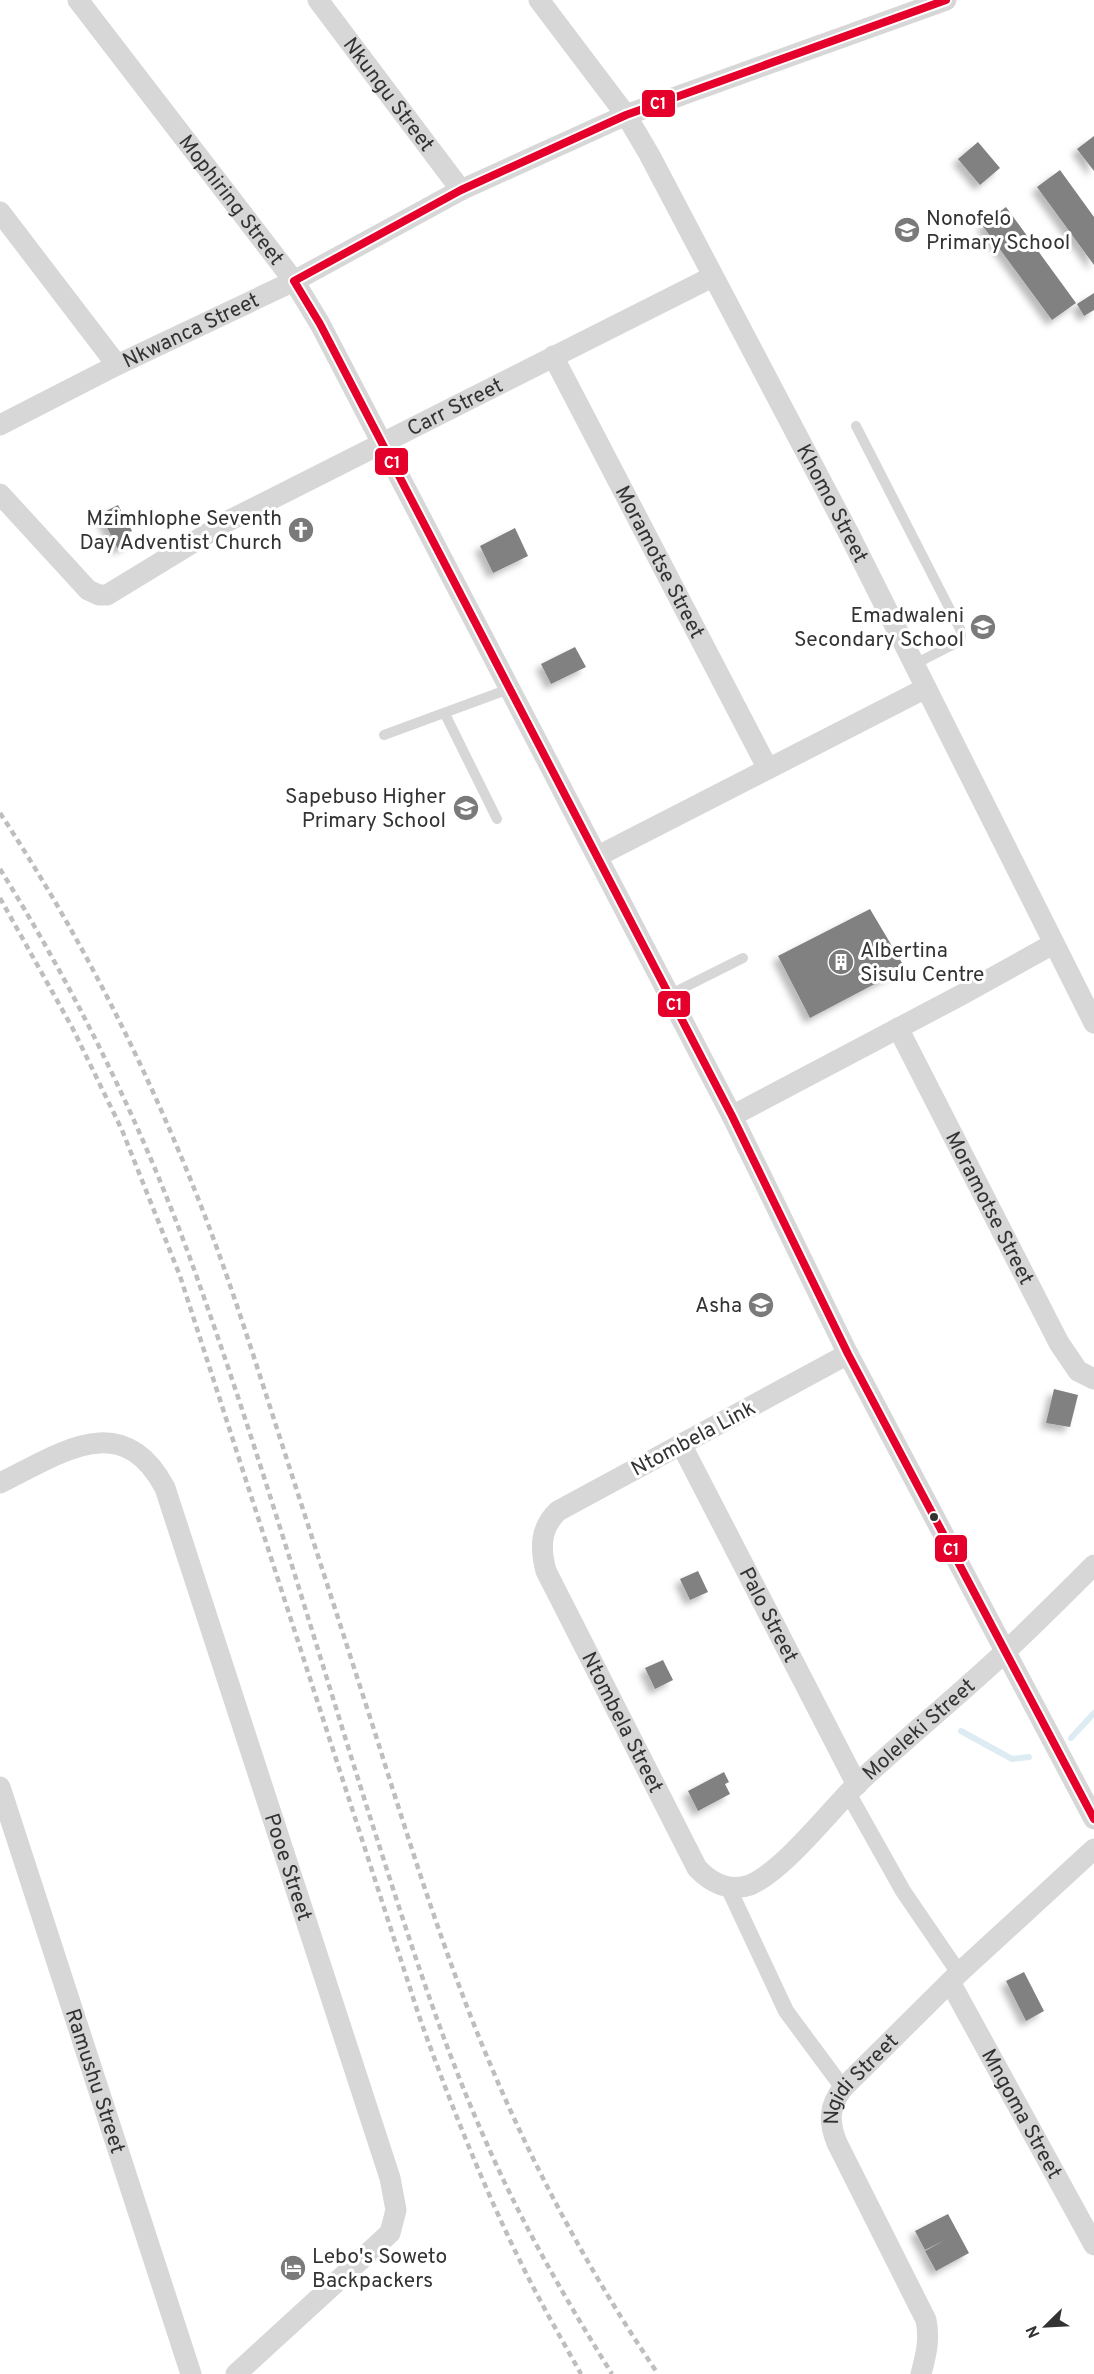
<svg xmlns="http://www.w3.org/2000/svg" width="1094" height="2374" font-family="Overpass,sans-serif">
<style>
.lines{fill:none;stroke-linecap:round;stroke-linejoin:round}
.stream{stroke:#ddebf3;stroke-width:6}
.building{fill:#818181;filter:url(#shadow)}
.service{stroke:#d7d7d7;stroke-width:10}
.pedestrian{stroke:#d7d7d7;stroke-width:16}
.minor{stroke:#d7d7d7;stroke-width:21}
.rail{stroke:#bebebe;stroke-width:4.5;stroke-dasharray:6 4.5;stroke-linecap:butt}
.bus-1-casing{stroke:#fff;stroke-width:12}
.bus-1{stroke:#e4002b;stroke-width:8}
.bus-dot{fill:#333;stroke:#fff;stroke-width:2}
.labels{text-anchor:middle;stroke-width:6;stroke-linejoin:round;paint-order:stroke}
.street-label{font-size:21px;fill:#333;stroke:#fff}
.poi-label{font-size:21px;fill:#333;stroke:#fff;text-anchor:end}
.line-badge{stroke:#fff;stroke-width:2}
.badge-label{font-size:16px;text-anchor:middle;font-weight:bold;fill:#fff}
</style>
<defs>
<filter id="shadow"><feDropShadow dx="-5.5" dy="5.5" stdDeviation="3" flood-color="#0004"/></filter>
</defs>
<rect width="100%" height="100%" fill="#fff"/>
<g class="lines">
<path class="stream" d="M961,1731L1012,1759L1029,1757
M1071,1738L1094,1713"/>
</g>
<path class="building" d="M1094,136V171L1077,149Z
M978,142L1000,168L980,185L958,159Z
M1060,170L1094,217V265L1037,187Z
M1006,207L1076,303L1052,320L982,225Z
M1094,293V310L1084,316L1077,304Z
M118,505L132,531L125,534L129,544L118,549L100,514Z
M515,528L528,556L493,573L480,546Z
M575,647L586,667L551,684L541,664Z
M870,909L905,968L810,1018L778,956Z
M1054,1389L1078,1395L1070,1427L1046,1423Z
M698,1571L708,1592L690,1600L680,1579Z
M663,1660L673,1680L655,1689L645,1668Z
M724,1772L729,1782L725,1784L730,1794L698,1811L688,1791Z
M1024,1972L1044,2011L1026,2021L1006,1981Z
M948,2214L969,2253L936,2271L925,2251L945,2240L925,2250L915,2231Z"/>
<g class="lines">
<path class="service" d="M856,426L960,629L961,636L956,643L913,665
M445,714L497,819
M384,735L509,689
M669,995L743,958"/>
<path class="pedestrian" d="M848,1793L903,1891L959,1973
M728,1887L786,2011L843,2088"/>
<g class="minor">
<path id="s1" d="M78,0L294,281L320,324L732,1116L848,1354L1094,1819"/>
<path id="s2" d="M318,0L461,190"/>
<path id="s3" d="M539,0L626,115L649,154L849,534L1094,1023"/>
<path d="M0,212L117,365"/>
<path id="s4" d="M553,356L768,769"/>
<path id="s5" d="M0,425L117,365L294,281L461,190L626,115L946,0"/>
<path id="s6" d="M0,494L88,590L99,595H107L230,520L712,277"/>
<path d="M598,856L926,688"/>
<path id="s7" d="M898,1028L1059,1343L1078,1371L1094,1379"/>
<path d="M732,1116L963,994L1053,944"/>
<path id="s8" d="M848,1354L558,1511C540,1528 540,1548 546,1571L697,1868C711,1883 730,1892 750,1885C783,1871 829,1812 856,1785C905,1739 957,1697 1006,1651C1036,1623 1065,1594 1094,1565"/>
<path id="s9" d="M681,1444L857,1785"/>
<path id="s10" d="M0,1483C60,1454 122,1407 165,1488L390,2178L396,2210L390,2233L236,2374"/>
<path id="s11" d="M0,1787L191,2374"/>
<path id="s12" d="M950,1982L1094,2245"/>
<path id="s13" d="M921,2374C926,2355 930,2340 926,2320L837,2143C828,2121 829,2106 843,2088L959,1973L1094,1849"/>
</g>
<path class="rail" d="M0,813C85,942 153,1080 208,1224C231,1285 251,1348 271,1410C306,1519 341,1627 376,1736C410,1844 444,1954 488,2059C534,2169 591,2275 658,2374
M0,869C82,1001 150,1142 201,1289C263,1464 315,1643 371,1820C406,1929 440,2039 487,2144C522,2224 566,2300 612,2374
M0,898L73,1029L122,1130L180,1276L419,2016C449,2100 482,2184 522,2265C540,2302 561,2338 581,2374"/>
<g class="bus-1-casing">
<path id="bus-1" d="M946,0L626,115L461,190L294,281L320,324L732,1116L848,1354L1094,1819"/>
</g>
<use href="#bus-1" class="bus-1"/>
</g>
<defs>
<g id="school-disc" transform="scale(1.35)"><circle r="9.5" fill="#7a7a7a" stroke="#fff"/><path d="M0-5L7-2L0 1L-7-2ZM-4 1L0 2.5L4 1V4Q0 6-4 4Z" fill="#fff"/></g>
<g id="church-disc" transform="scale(1.35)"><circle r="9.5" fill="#7a7a7a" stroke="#fff"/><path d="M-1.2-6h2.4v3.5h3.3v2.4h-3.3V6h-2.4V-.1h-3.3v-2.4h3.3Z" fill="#fff"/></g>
<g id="building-disc" transform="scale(1.35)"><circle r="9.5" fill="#7a7a7a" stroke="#fff"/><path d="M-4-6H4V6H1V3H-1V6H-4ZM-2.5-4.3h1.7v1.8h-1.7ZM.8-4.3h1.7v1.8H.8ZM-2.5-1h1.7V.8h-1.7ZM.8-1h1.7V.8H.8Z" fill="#fff"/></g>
<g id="hotel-disc" transform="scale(1.35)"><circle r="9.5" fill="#7a7a7a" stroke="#fff"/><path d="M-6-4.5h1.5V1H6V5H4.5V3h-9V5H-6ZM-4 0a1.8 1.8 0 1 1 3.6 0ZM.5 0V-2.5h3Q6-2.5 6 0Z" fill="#fff"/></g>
</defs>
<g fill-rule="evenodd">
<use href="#school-disc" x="907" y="230"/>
<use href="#church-disc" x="301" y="530"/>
<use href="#school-disc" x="983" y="627"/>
<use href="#school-disc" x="466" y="808"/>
<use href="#building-disc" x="841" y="962"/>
<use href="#school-disc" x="761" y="1305"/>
<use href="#hotel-disc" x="293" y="2268"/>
</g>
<circle class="bus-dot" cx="934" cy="1517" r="5"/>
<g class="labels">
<g class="street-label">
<text dy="7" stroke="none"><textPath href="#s2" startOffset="118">Nkungu Street</textPath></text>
<text dy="7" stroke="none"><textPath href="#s1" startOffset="252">Mophiring Street</textPath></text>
<text dy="7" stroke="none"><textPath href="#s5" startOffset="213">Nkwanca Street</textPath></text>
<text dy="7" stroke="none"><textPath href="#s6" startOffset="546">Carr Street</textPath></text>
<text dy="7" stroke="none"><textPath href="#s3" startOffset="584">Khomo Street</textPath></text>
<text dy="7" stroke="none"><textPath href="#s4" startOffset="232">Moramotse Street</textPath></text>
<text dy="7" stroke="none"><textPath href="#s7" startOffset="202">Moramotse Street</textPath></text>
<text transform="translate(693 1438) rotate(-28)" y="7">Ntombela Link</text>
<text dy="7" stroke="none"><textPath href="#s9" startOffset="192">Palo Street</textPath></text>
<text dy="7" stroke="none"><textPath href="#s8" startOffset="564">Ntombela Street</textPath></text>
<text dy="7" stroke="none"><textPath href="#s8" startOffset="1017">Moleleki Street</textPath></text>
<text dy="7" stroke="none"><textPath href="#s10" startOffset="591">Pooe Street</textPath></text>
<text dy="7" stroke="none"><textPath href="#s11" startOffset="309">Ramushu Street</textPath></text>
<text dy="7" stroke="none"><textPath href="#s13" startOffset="328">Ngidi Street</textPath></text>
<text dy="7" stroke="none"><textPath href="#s12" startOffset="150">Mngoma Street</textPath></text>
</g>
<g class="poi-label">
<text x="926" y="225" text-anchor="start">Nonofelo<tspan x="926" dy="24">Primary School</tspan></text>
<text x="282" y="525">Mzimhlophe Seventh<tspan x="282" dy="24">Day Adventist Church</tspan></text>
<text x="964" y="622">Emadwaleni<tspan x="964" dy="24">Secondary School</tspan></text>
<text x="446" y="803">Sapebuso Higher<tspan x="446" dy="24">Primary School</tspan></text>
<text x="860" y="957" text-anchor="start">Albertina<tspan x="860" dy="24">Sisulu Centre</tspan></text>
<text x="742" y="1312">Asha</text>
<text x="312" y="2263" text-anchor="start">Lebo's Soweto<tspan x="312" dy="24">Backpackers</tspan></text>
</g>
</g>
<g class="line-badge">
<rect x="641" y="89" width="35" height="29" rx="6" fill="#e4002b"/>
<rect x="374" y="447" width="35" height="29" rx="6" fill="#e4002b"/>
<rect x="657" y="990" width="34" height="28" rx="6" fill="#e4002b"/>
<rect x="934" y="1534" width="34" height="29" rx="6" fill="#e4002b"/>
</g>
<g class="badge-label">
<text x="658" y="109">C1</text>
<text x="392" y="468">C1</text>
<text x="674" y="1010">C1</text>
<text x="951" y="1555">C1</text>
</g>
<g transform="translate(1046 2326) rotate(246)" stroke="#ffffff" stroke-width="4.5" paint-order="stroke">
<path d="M0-4.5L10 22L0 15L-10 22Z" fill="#333333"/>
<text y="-9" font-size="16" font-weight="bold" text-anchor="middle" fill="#333333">N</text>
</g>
</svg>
